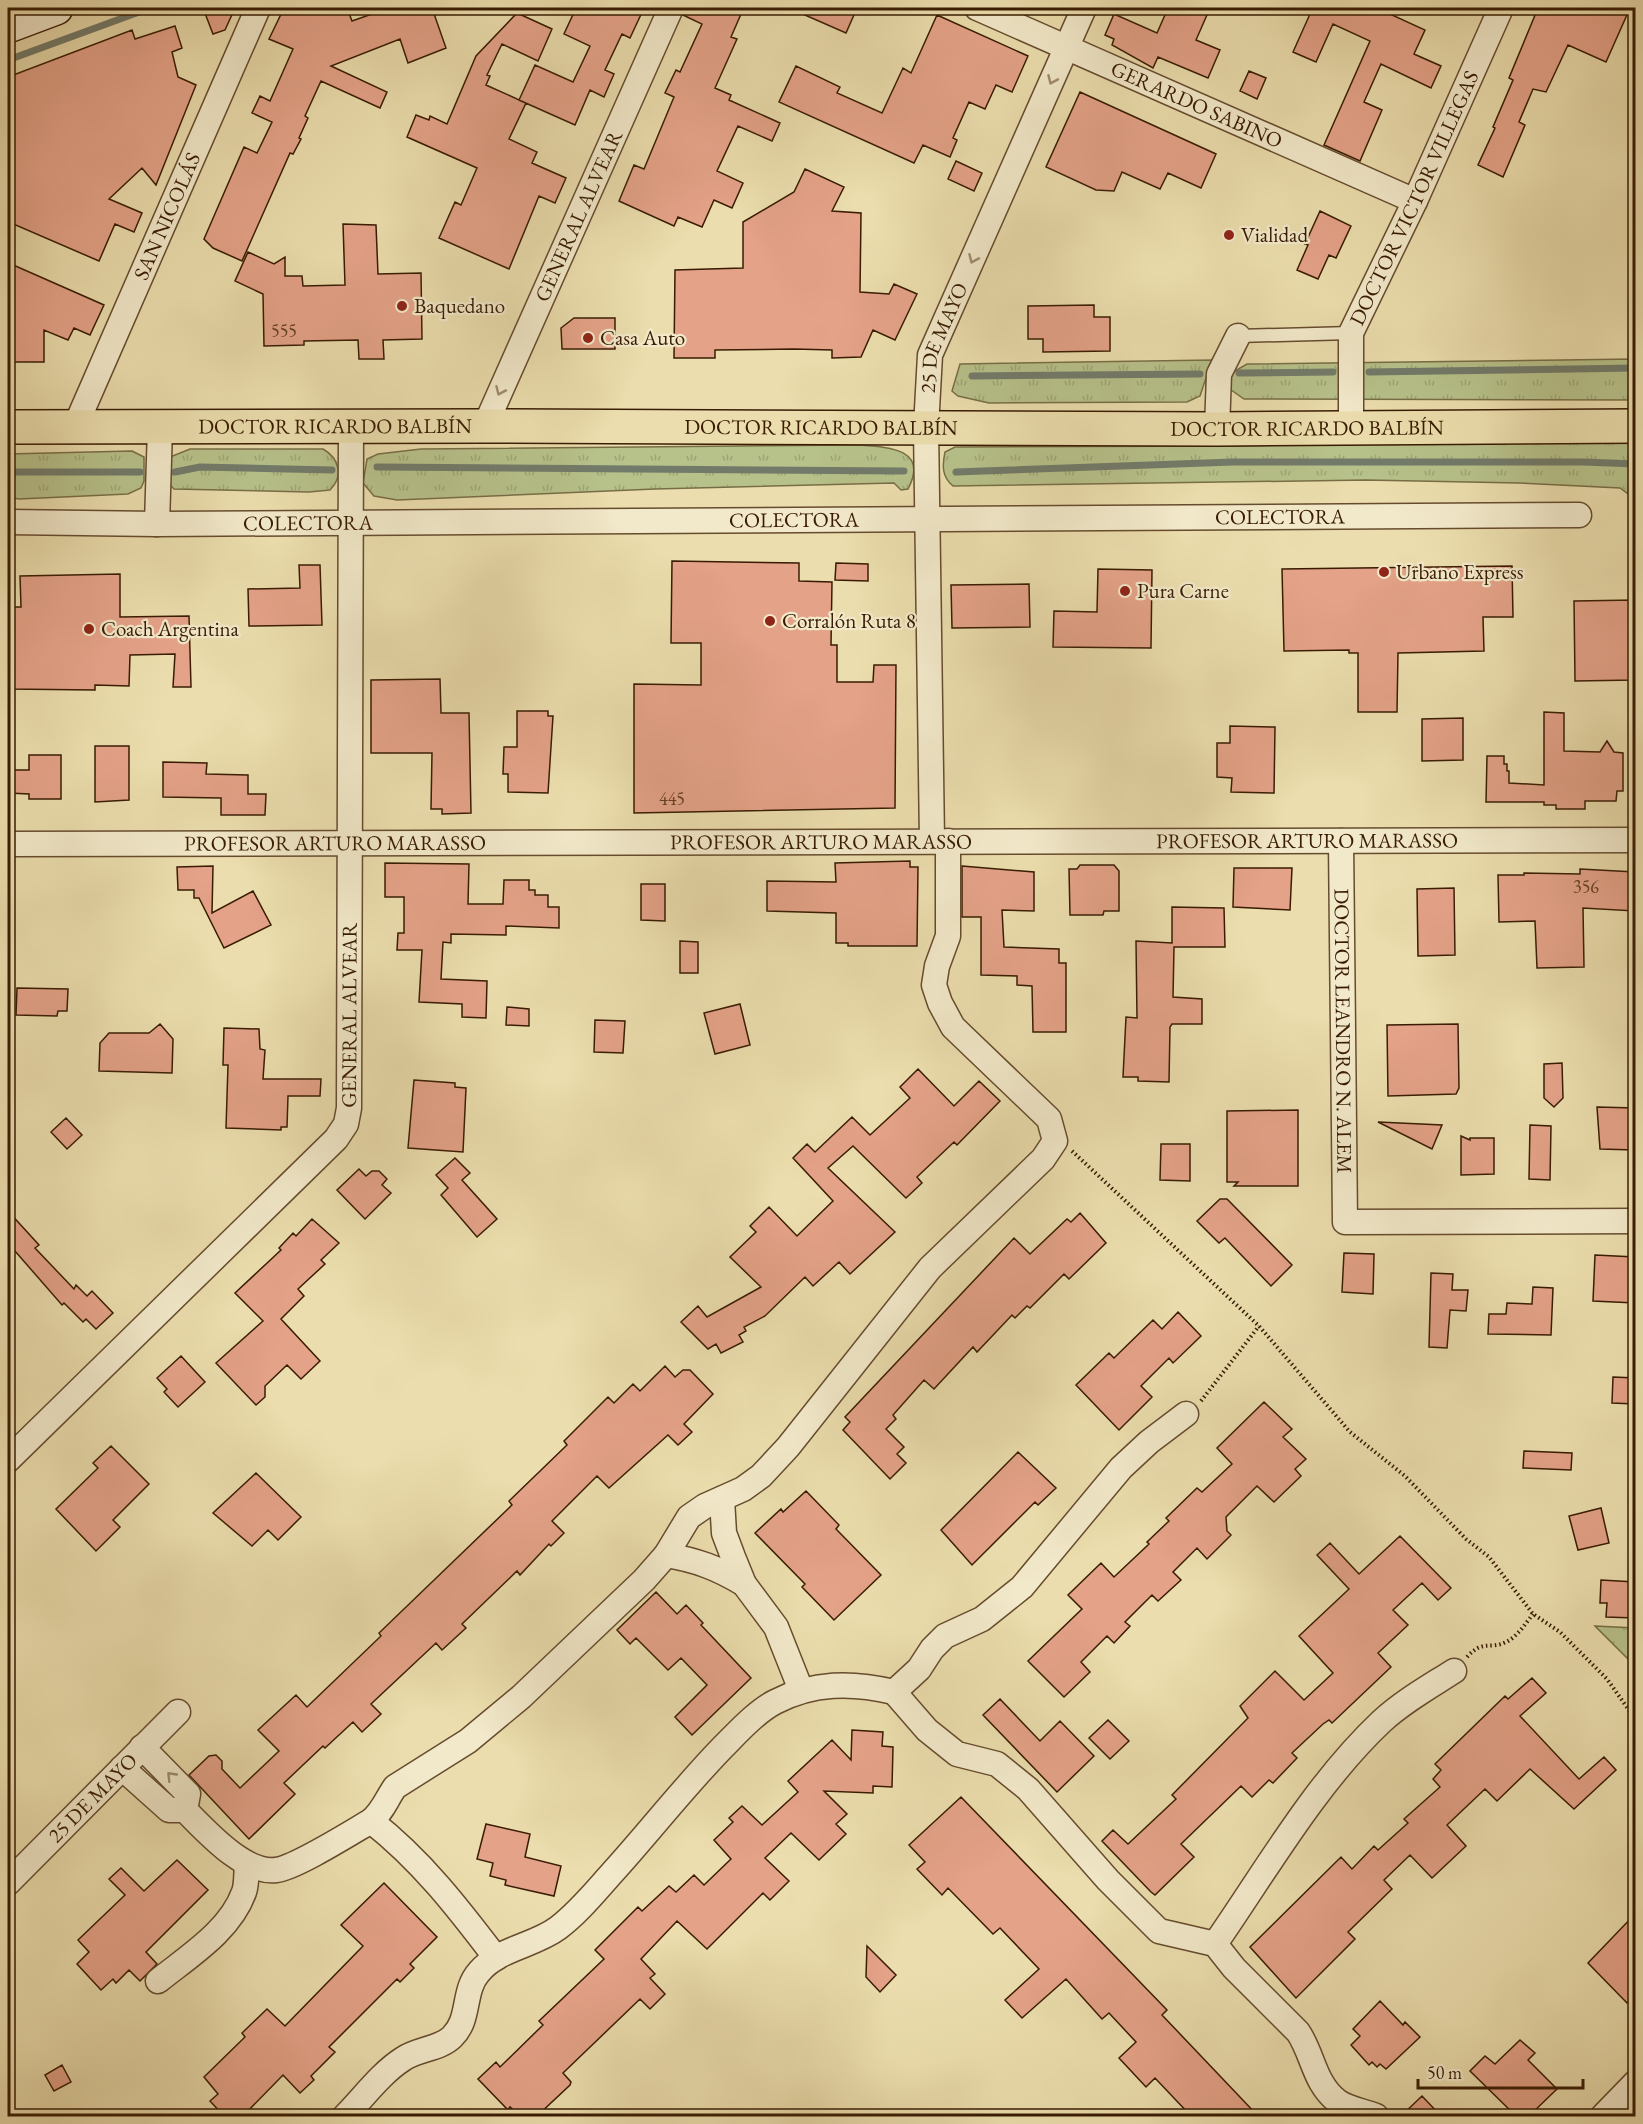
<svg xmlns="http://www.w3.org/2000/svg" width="1643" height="2124" font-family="'EB Garamond',serif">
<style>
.grass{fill:url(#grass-tufts);stroke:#786e46;stroke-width:1.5}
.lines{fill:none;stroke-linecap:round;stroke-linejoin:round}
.stream{stroke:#727b6a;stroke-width:7}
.building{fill:#e4a288;stroke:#391c03;stroke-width:1.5}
.lane-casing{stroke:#664c2e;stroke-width:15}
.street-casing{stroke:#664c2e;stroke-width:27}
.secondary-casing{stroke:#391c03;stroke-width:36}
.primary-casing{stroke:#391c03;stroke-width:36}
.path{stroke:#391c03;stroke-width:4;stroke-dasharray:1.5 3;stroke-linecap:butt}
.lane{stroke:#f2e9ca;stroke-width:12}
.street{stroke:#f2e9ca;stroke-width:24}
.secondary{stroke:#f2e9ca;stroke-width:33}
.primary{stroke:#ebddad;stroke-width:33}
.oneway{stroke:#9f8d70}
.poi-dot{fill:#8f2418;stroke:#f2e9ca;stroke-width:2}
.labels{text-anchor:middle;stroke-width:4.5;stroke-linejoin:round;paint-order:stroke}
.number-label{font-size:18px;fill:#643e24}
.street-label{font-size:21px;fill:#391c03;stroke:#f2e9ca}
.poi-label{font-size:21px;fill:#391c03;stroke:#f2e9ca;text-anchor:start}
</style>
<defs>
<pattern id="grass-tufts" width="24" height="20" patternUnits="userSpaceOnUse" patternTransform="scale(1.5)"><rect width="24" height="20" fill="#b7c18a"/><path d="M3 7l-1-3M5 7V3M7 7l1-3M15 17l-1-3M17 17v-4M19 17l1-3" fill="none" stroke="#9ea575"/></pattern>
</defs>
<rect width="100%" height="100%" fill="#ebddad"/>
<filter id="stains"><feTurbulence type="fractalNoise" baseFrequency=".00333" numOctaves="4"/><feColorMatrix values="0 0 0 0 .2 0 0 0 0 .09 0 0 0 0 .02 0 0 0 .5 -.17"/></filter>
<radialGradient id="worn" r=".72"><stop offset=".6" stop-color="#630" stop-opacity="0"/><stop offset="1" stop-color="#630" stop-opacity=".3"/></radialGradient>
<path class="grass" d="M1635,359V400L1244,399L1227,387L1233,372L1247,364Z
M1212,360L1200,396L1187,402L989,403L958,396L952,391L960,364Z
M1635,438V499L1620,488L1519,483L1366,480L953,486C942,477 942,466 945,452L955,447L1237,446Z
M857,445C885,447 930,447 908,489L901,490L894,483L655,489L397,500L374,496L363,483L367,459L378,454L421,449Z
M190,449H323C339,458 344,476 330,490L309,492L174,489L168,483L170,457Z
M132,451L144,457V481L141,488L128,494L19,499L8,497V454Z
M1595,1626L1635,1628V1666Z"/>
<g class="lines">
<path class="stream" d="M8,60L150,8
M1369,372L1636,368
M1239,373L1333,372
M972,376L1200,374
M377,467L904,471
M8,472H140
M175,472L200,467L332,470
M956,472L1233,462H1583L1636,464"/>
</g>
<path class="building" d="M203,8H235L225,30L213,34Z
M284,8H347L352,21L389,8H432L446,48L408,63L400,39L331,66L387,92L380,108L321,81L305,116L308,118L299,138L301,139L293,154L290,153L242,261L213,248L204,239L244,147L257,153L272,122L252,113L260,96L270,101L293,49L269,39Z
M576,8H644L630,38L622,34L605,70L614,74L604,97L590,90L575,125L519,100L535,65L573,82L590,46L564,34Z
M685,8H728L741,14L731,37L737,39L715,88L731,95L729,100L780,123L772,141L738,126L717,171L743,183L732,208L714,200L702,227L678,217L674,226L619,201L634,165L644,169L674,97L665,93L676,70L680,72L702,24L683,15Z
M789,8H857L846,33Z
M1168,8H1210L1196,40L1220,50L1208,78L1158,57L1153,68L1112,45L1114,39L1105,35L1114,14L1157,33Z
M1296,8H1377L1425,30L1414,54L1441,66L1431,88L1381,64L1364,102L1382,110L1360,161L1324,145L1370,41L1333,24L1316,62L1293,52L1310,14Z
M1538,8H1630L1606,62L1568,45L1546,92L1533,89L1519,122L1525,125L1503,177L1478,165L1495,128L1493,127L1513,80L1509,78Z
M517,13L552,29L538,61L502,44L487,75L490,76L486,85L526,103L509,139L537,152L532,163L566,178L555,203L539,196L509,269L439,238L455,202L461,205L477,168L407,137L416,115L429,120L430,116L447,124L476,56Z
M937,15L1028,56L1012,92L996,85L985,109L969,102L953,138L957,140L950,157L923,145L914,163L779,102L796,66L840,87L837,93L882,113L903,68L911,73Z
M175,26L182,48L172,52L178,77L196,85L156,185L142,168L109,199L142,213L134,232L115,224L99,261L11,223V213L8,216V77L132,30L135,39Z
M1249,71L1266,78L1257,99L1240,91Z
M1080,92L1216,154L1201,188L1168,173L1160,189L1122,172L1114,191L1096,190L1046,167Z
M956,161L982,173L974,191L948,179Z
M805,169L844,187L832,211L861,213L860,292L889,294L894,284L917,294L895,340L873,330L861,357L832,358V350L794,349L715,350V358H674L675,270L743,268V222L794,192Z
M1320,211L1351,226L1336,258L1329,255L1318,279L1297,270L1308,245L1305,244Z
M343,224L376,225L378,274L421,273L422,339L383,340L384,359H359L358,340L304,341V345L264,346L263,294L235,281L248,252L274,264L285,257V276H302L303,286L345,285Z
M11,264L104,305L90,335L74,328L68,340L44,330V362H11Z
M1094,305V317H1110V351L1043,352V339H1028V306Z
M574,318H615V349H562L561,328Z
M672,561L799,563V581L832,582L831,645H837V682H873L874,665H896L895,808L634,813V684L701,685V643H671Z
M836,563L868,564V581L835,580Z
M299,565H320L322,625L249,626L248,589L300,588Z
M1512,566L1513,617H1483L1484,651L1398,653L1397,712H1358V653H1349V650L1284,651L1282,569Z
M1098,569L1152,570L1151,648L1053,647L1054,611L1097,612Z
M120,574V617L189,616L191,687H173L175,654L130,655L129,686L95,685V690L8,689V607H21L20,576Z
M1029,584L1030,627L952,628L951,585Z
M1635,600V680L1575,681L1574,601Z
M440,679L441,713H469L471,813L442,814V809H431L432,753H371V680Z
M517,711H548V716H553L548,793L508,792V774H503L504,747H517Z
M1544,712L1564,713V751L1600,752L1607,741L1614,752L1623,753V791H1617L1616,801H1585V809H1556V805H1544V802H1486L1487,756H1504V764H1507V771H1509V783L1544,785Z
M1463,718V760L1422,761V719Z
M1230,726L1275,727L1274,793L1231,792L1232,778L1217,777V743H1230Z
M95,746H129V800L95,802Z
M29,755H61V799H29V794L8,793V770H29Z
M163,762L207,763L206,774L248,775V794H266L265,815H221V798L163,797Z
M910,861V867H918L917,946H848V943H836V913L767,911V881L836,882L835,863Z
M385,863L469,864L468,904H503L504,880H529V890H535V895H548V907H559V928L506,926V935L451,934V943L443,942L441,979L487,981L486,1018L462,1017V1004L419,1002L422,950H397L398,933H404V897H385Z
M1080,865H1114L1119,871V911H1104L1103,915H1070L1069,869H1077Z
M213,866L212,913L253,891L271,925L224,948L199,898H194V890H178L177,867Z
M962,866L1034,872V911L1002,910L1004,947L1059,949V963H1066V1032H1033L1032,986L1017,985V976L981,975V917H962Z
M1234,868H1292L1290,910L1233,907Z
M1580,869L1635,872V911L1583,908L1584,967L1537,968L1535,921L1499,922L1498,875H1524V873L1580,874Z
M641,884H665V921L641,920Z
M1454,888L1455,955L1418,956L1417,889Z
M1172,907L1224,908L1225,947H1174L1173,997L1202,999V1024H1172L1170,1027L1169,1082L1138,1081V1077H1123L1126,1017L1137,1018L1136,941L1172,943Z
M680,941L698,942V973H680Z
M17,988L68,989L67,1011H58L57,1016L16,1015Z
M740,1004L750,1045L715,1054L704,1013Z
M507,1007L529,1009V1026L506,1025Z
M595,1020L625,1021L623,1053L594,1052Z
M160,1024L173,1039L172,1073L99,1071L100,1043L109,1033H149Z
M1458,1024L1459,1088L1456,1094L1388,1096L1387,1025Z
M224,1028L259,1029L260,1049L265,1050L263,1079H321L320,1096H288L287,1127H281V1130L226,1128L228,1065H223Z
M1562,1063L1563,1098L1554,1107L1544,1098V1064Z
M918,1069L954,1106L979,1081L1000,1101L957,1145L954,1142L917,1177L922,1183L906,1198L853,1146L828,1168L895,1232L850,1274L839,1262L813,1286L805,1277L765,1316L744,1327L746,1331L739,1335L743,1342L721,1353L716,1344L708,1349L681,1322L698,1306L707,1317L761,1287L730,1257L756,1232L750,1226L769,1207L797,1236L833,1201L793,1158L807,1144L815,1152L852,1117L870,1135L910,1098L900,1087Z
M414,1080L455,1083V1087L466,1088L463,1152L408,1148Z
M1597,1107L1635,1108V1150L1600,1149Z
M1298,1110V1186H1234L1238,1182H1227V1111Z
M66,1118L82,1135L67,1149L51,1132Z
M1378,1122L1442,1125L1432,1149Z
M1530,1125L1551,1126L1550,1180L1529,1179Z
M1461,1136L1470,1140V1138H1494V1174L1461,1175Z
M1161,1144H1190V1181L1160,1180Z
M455,1158L470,1173L462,1180L497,1219L477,1237L441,1195L448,1188L436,1175Z
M359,1169L366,1176L372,1171H379L387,1179L382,1185L391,1193L365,1219L337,1190Z
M1220,1199H1227L1292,1265L1271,1286L1225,1238L1219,1243L1197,1221Z
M8,1211L39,1245L35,1248L74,1289L76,1285L87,1296L92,1291L113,1313L96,1329L86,1319L83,1322L64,1303L62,1305L8,1243Z
M1080,1213L1106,1243L1069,1279L1064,1274L1030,1308L1027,1306L1015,1318L1012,1315L977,1352L973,1347L934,1389L924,1380L893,1415L896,1419L886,1429L904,1447L897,1454L906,1463L890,1479L843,1430L850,1422L845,1417L1014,1238L1030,1254L1067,1219L1071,1222Z
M312,1219L339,1243L321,1260L325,1264L298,1289L304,1296L281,1319L320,1361L301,1379L287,1365L265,1386V1397L256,1405L216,1363L263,1321L235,1293L281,1250L279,1248L293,1233L296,1236Z
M1344,1253L1374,1254L1373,1294L1342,1292Z
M1595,1255L1635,1257V1303L1593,1301Z
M1431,1273L1453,1274L1452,1290H1468L1466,1311L1450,1310L1447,1348L1429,1347Z
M1533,1287L1553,1288L1551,1335L1488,1334L1489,1314H1506L1507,1303L1532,1304Z
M1178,1312L1201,1336L1173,1363L1169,1358L1141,1386L1152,1397L1119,1430L1076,1385L1109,1353L1114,1358L1153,1320L1162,1329Z
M181,1356L205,1382L178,1407L164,1392L167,1389L157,1378Z
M665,1366L675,1377L683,1370H690L713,1394L684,1424L692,1432L678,1445L668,1435L609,1488L597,1476L552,1521L564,1533L551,1546L549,1544L520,1575L517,1571L462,1624L466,1628L442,1650L436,1643L371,1704L381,1714L362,1732L353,1722L325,1748L323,1746L284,1783L295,1794L249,1839L189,1775L209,1756L216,1755L222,1761V1769L240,1788L279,1751L258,1730L296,1695L307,1707L381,1636L379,1633L512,1505L509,1501L567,1445L564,1441L608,1397L614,1403L633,1384L640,1391Z
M1613,1377L1635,1378V1404L1612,1403Z
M1264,1402L1292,1429L1283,1437L1306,1459L1295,1469L1301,1476L1274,1502L1257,1486L1226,1517L1227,1531L1231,1535L1207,1559L1197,1548L1173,1572L1181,1580L1158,1601L1152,1595L1125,1622L1130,1626L1114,1643L1107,1636L1081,1662L1090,1672L1064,1697L1028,1661L1082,1609L1068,1595L1101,1563L1114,1577L1149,1544L1147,1542L1169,1521L1166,1518L1197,1488L1202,1492L1232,1464L1217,1448Z
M111,1446L149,1484L113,1520L120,1527L96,1551L56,1509L98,1468L93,1463Z
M1524,1451L1572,1453L1571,1470L1523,1468Z
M1018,1452L1056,1488L1038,1505L1035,1502L972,1565L941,1530Z
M256,1473L301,1517L278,1540L268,1530L252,1546L213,1513Z
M806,1491L839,1525L836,1529L881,1575L834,1620L802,1587L805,1584L755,1533L781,1509L783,1512Z
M1601,1508L1609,1543L1578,1550L1569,1516Z
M1400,1536L1451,1588L1438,1600L1422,1583L1393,1610L1408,1625L1378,1653L1391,1667L1332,1723L1329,1720L1323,1724L1292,1753L1297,1758L1273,1783L1269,1780L1252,1797L1241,1786L1181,1844L1194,1857L1155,1895L1151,1892L1102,1841L1113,1830L1128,1844L1176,1799L1172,1795L1248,1718L1240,1706L1275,1671L1304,1700L1333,1673L1299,1636L1349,1589L1317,1555L1330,1543L1359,1574Z
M1601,1580L1635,1582V1618L1606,1617L1607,1603H1600Z
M656,1592L677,1614L686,1605L703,1623L701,1625L751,1678L692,1735L675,1717L707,1685L681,1658L668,1670L636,1638L630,1644L617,1630Z
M1532,1678L1546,1693L1520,1716L1579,1779L1604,1757L1616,1770L1574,1809L1530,1769L1497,1801L1485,1789L1447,1825L1466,1846L1432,1878L1410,1855L1384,1880L1392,1889L1348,1932L1355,1939L1296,1998L1250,1947L1341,1857L1352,1869L1374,1846L1378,1850L1408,1823L1404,1819L1440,1787L1433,1779L1441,1770L1435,1764L1505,1696L1508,1699Z
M1000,1699L1040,1741L1060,1721L1094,1756L1057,1792L983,1715Z
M1108,1720L1129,1741L1110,1759L1089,1738Z
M852,1730L883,1732L882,1746L893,1747L892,1787L873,1786V1793L824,1791L847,1814L836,1824L846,1834L819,1860L791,1833L765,1858L789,1881L770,1900L763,1893L707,1949L677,1921L641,1959L655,1974L650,1978L665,1994L650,2009L640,1999L563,2073L571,2082L570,2085L537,2116H520L510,2107L508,2110L478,2079L496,2062L500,2067L543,2025L539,2021L604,1959L595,1950L638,1907L642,1911L669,1886L676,1892L694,1875L704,1885L731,1859L714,1840L733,1822L729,1818L742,1806L762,1825L798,1792L788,1781L832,1740L851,1760Z
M961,1797L1167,2010L1162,2015L1258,2116H1191L1155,2078L1146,2087L1119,2058L1136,2042L1109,2013L1102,2019L1066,1979L1022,2018L1005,2000L1039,1969L1000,1928L993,1934L948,1888L942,1895L917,1869L925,1862L909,1845Z
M486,1824L530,1834L525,1857L561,1866L554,1896L505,1885L506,1880L490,1876L493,1863L477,1859Z
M177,1860L208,1890L146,1952L157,1964L140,1981L129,1970L116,1983L113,1979L101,1990L77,1964L89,1952L78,1940L125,1895L109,1879L121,1868L144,1891Z
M384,1883L437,1937L410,1964L414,1968L400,1982L397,1979L329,2047L335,2052L311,2076L314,2080L300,2093L283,2075L243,2116H224L210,2101L218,2094L204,2077L245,2037L242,2033L267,2009L285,2026L363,1946L341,1925Z
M1635,1914V1995L1627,2003L1588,1963Z
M867,1946L896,1975L880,1992L866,1977Z
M1380,2001L1403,2025L1405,2022L1420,2037L1386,2069L1380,2064L1377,2067L1372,2062L1369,2065L1351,2045L1360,2036L1353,2029Z
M1520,2040L1535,2053L1528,2060L1557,2089L1529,2116H1516L1470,2071L1485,2056L1495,2064Z
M62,2065L71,2082L54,2091L45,2075Z
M1422,2096L1441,2116H1401Z"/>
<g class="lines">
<g class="lane-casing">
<path id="lane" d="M1238,336L1351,333"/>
</g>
<g class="street-casing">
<g id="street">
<path id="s1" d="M977,8L1415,201"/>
<path id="s2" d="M485,426L671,8"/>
<path id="s3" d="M75,427L258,8"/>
<path id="s4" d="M1351,428V333L1415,201L1501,8"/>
<path d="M1217,429L1219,374L1238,336"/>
<path id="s5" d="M8,522L157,524L1579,515"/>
<path d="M157,524L160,427"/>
<path id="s6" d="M932,841L926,427L930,355L1084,8"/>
<path id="s7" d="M1341,841L1345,1222L1636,1221"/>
<path id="s8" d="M8,844L1636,840"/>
<path id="s9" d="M8,1460L336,1139L346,1124L349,1108L351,427"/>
<path d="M722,1499L724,1533L733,1557L744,1584L776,1627L801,1690"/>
<path d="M666,1555C696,1560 718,1568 744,1584"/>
<path d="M894,1692L927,1730L957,1754L997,1764L1028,1789L1108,1880L1159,1931L1215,1944L1234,1968L1298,2032C1313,2054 1314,2083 1337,2101C1347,2109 1364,2111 1376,2116"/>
<path d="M142,1747L188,1794L185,1810"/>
<path d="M122,1768L169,1810H185C206,1831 244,1874 276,1870C295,1868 352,1832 371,1821C383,1811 386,1800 395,1787L468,1741L521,1697L644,1580L666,1555L689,1517L705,1506L743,1489L761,1476L788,1447L930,1268L1043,1159L1055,1141L1049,1119L953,1027L940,1003L934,985L937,966L948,936V841"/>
<path d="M371,1821C421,1860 458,1908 496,1958"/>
<path id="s10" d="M8,1883L178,1712"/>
<path d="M1215,1944C1267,1869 1315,1784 1382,1721C1404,1701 1429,1687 1454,1671"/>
<path d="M158,1981C189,1956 230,1931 244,1892C247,1884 246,1873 247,1864"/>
<path d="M345,2116C363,2098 381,2073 403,2059C417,2049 440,2049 452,2037C471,2019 462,1991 479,1972C499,1948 534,1946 558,1928C578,1913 595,1892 612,1873C650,1831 684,1787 723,1747C738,1732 756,1712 775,1702C813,1682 852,1682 894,1692L919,1669L932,1649L945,1636L982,1619L1022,1587L1121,1468L1149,1442L1186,1414"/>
<path d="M1603,2116L1636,2082"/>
</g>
</g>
<g class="secondary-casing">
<path id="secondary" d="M8,26L56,8"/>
</g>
<g class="primary-casing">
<g id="primary">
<path id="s11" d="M8,427L485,426L1217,429L1636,426"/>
</g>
</g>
<path class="path" d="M1072,1151L1259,1326L1350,1432L1405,1476L1466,1539L1489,1557L1533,1614L1560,1632L1607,1679L1636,1720
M1201,1401L1259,1326
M1467,1657C1483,1639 1490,1650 1506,1642C1517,1637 1526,1623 1533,1614"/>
<use href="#lane" class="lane"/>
<use href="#street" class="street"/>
<use href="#secondary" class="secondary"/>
<use href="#primary" class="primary"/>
</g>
<defs><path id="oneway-chevron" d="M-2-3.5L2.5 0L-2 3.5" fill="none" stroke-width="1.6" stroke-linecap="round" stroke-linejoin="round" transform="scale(1.5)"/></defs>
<g class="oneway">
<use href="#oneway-chevron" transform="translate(1052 80) rotate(114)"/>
<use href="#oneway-chevron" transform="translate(973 259) rotate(114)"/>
<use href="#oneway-chevron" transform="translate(500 391) rotate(114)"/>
<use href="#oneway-chevron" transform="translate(171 1776) rotate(-134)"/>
</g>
<g class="poi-dot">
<circle cx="1229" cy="235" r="6"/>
<circle cx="402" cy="306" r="6"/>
<circle cx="588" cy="338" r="6"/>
<circle cx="1384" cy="572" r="6"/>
<circle cx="1125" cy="591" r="6"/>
<circle cx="770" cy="621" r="6"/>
<circle cx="89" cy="629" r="6"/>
</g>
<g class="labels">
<g class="number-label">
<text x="284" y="337">555</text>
<text x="672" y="805">445</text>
<text x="1586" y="893">356</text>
</g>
<g class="street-label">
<text dy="7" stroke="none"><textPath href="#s1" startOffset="240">GERARDO SABINO</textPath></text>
<text dy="7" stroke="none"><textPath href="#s4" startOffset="244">DOCTOR VICTOR VILLEGAS</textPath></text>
<text dy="7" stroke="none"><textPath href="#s2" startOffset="230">GENERAL ALVEAR</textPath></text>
<text dy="7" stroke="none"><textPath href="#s3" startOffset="230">SAN NICOLÁS</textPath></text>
<text dy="7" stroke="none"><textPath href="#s6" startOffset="506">25 DE MAYO</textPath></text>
<text dy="7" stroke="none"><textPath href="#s11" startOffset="327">DOCTOR RICARDO BALBÍN</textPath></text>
<text dy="7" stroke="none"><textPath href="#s11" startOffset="813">DOCTOR RICARDO BALBÍN</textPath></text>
<text dy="7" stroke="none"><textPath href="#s11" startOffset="1299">DOCTOR RICARDO BALBÍN</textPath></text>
<text dy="7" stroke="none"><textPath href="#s5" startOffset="1272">COLECTORA</textPath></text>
<text dy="7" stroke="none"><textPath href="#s5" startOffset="786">COLECTORA</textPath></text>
<text dy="7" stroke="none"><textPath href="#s5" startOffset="300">COLECTORA</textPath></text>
<text dy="7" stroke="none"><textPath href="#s8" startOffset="813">PROFESOR ARTURO MARASSO</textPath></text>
<text dy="7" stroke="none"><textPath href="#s8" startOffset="1299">PROFESOR ARTURO MARASSO</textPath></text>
<text dy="7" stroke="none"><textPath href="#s8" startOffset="327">PROFESOR ARTURO MARASSO</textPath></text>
<text dy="7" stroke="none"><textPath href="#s9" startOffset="586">GENERAL ALVEAR</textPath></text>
<text dy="7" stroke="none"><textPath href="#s7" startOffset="190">DOCTOR LEANDRO N. ALEM</textPath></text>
<text dy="7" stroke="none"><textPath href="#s10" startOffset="120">25 DE MAYO</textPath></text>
</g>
<g class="poi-label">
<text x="1241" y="242">Vialidad</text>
<text x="414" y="313">Baquedano</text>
<text x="600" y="345">Casa Auto</text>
<text x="1396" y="579">Urbano Express</text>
<text x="1137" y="598">Pura Carne</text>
<text x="782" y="628">Corralón Ruta 8</text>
<text x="101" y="636">Coach Argentina</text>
</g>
</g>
<rect width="1643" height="2124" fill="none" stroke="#ebddad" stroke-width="30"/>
<rect x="9" y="9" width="1625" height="2106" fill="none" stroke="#391c03" stroke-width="3"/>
<rect x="15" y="15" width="1613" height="2094" fill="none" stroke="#391c03" stroke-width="1.5"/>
<path d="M1418 2079v9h165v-9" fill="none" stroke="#391c03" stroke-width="3"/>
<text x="1427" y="2079" font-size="18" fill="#391c03" stroke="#f2e9ca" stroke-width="4.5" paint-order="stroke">50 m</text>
<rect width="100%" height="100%" filter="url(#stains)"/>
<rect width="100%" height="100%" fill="url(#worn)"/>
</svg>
